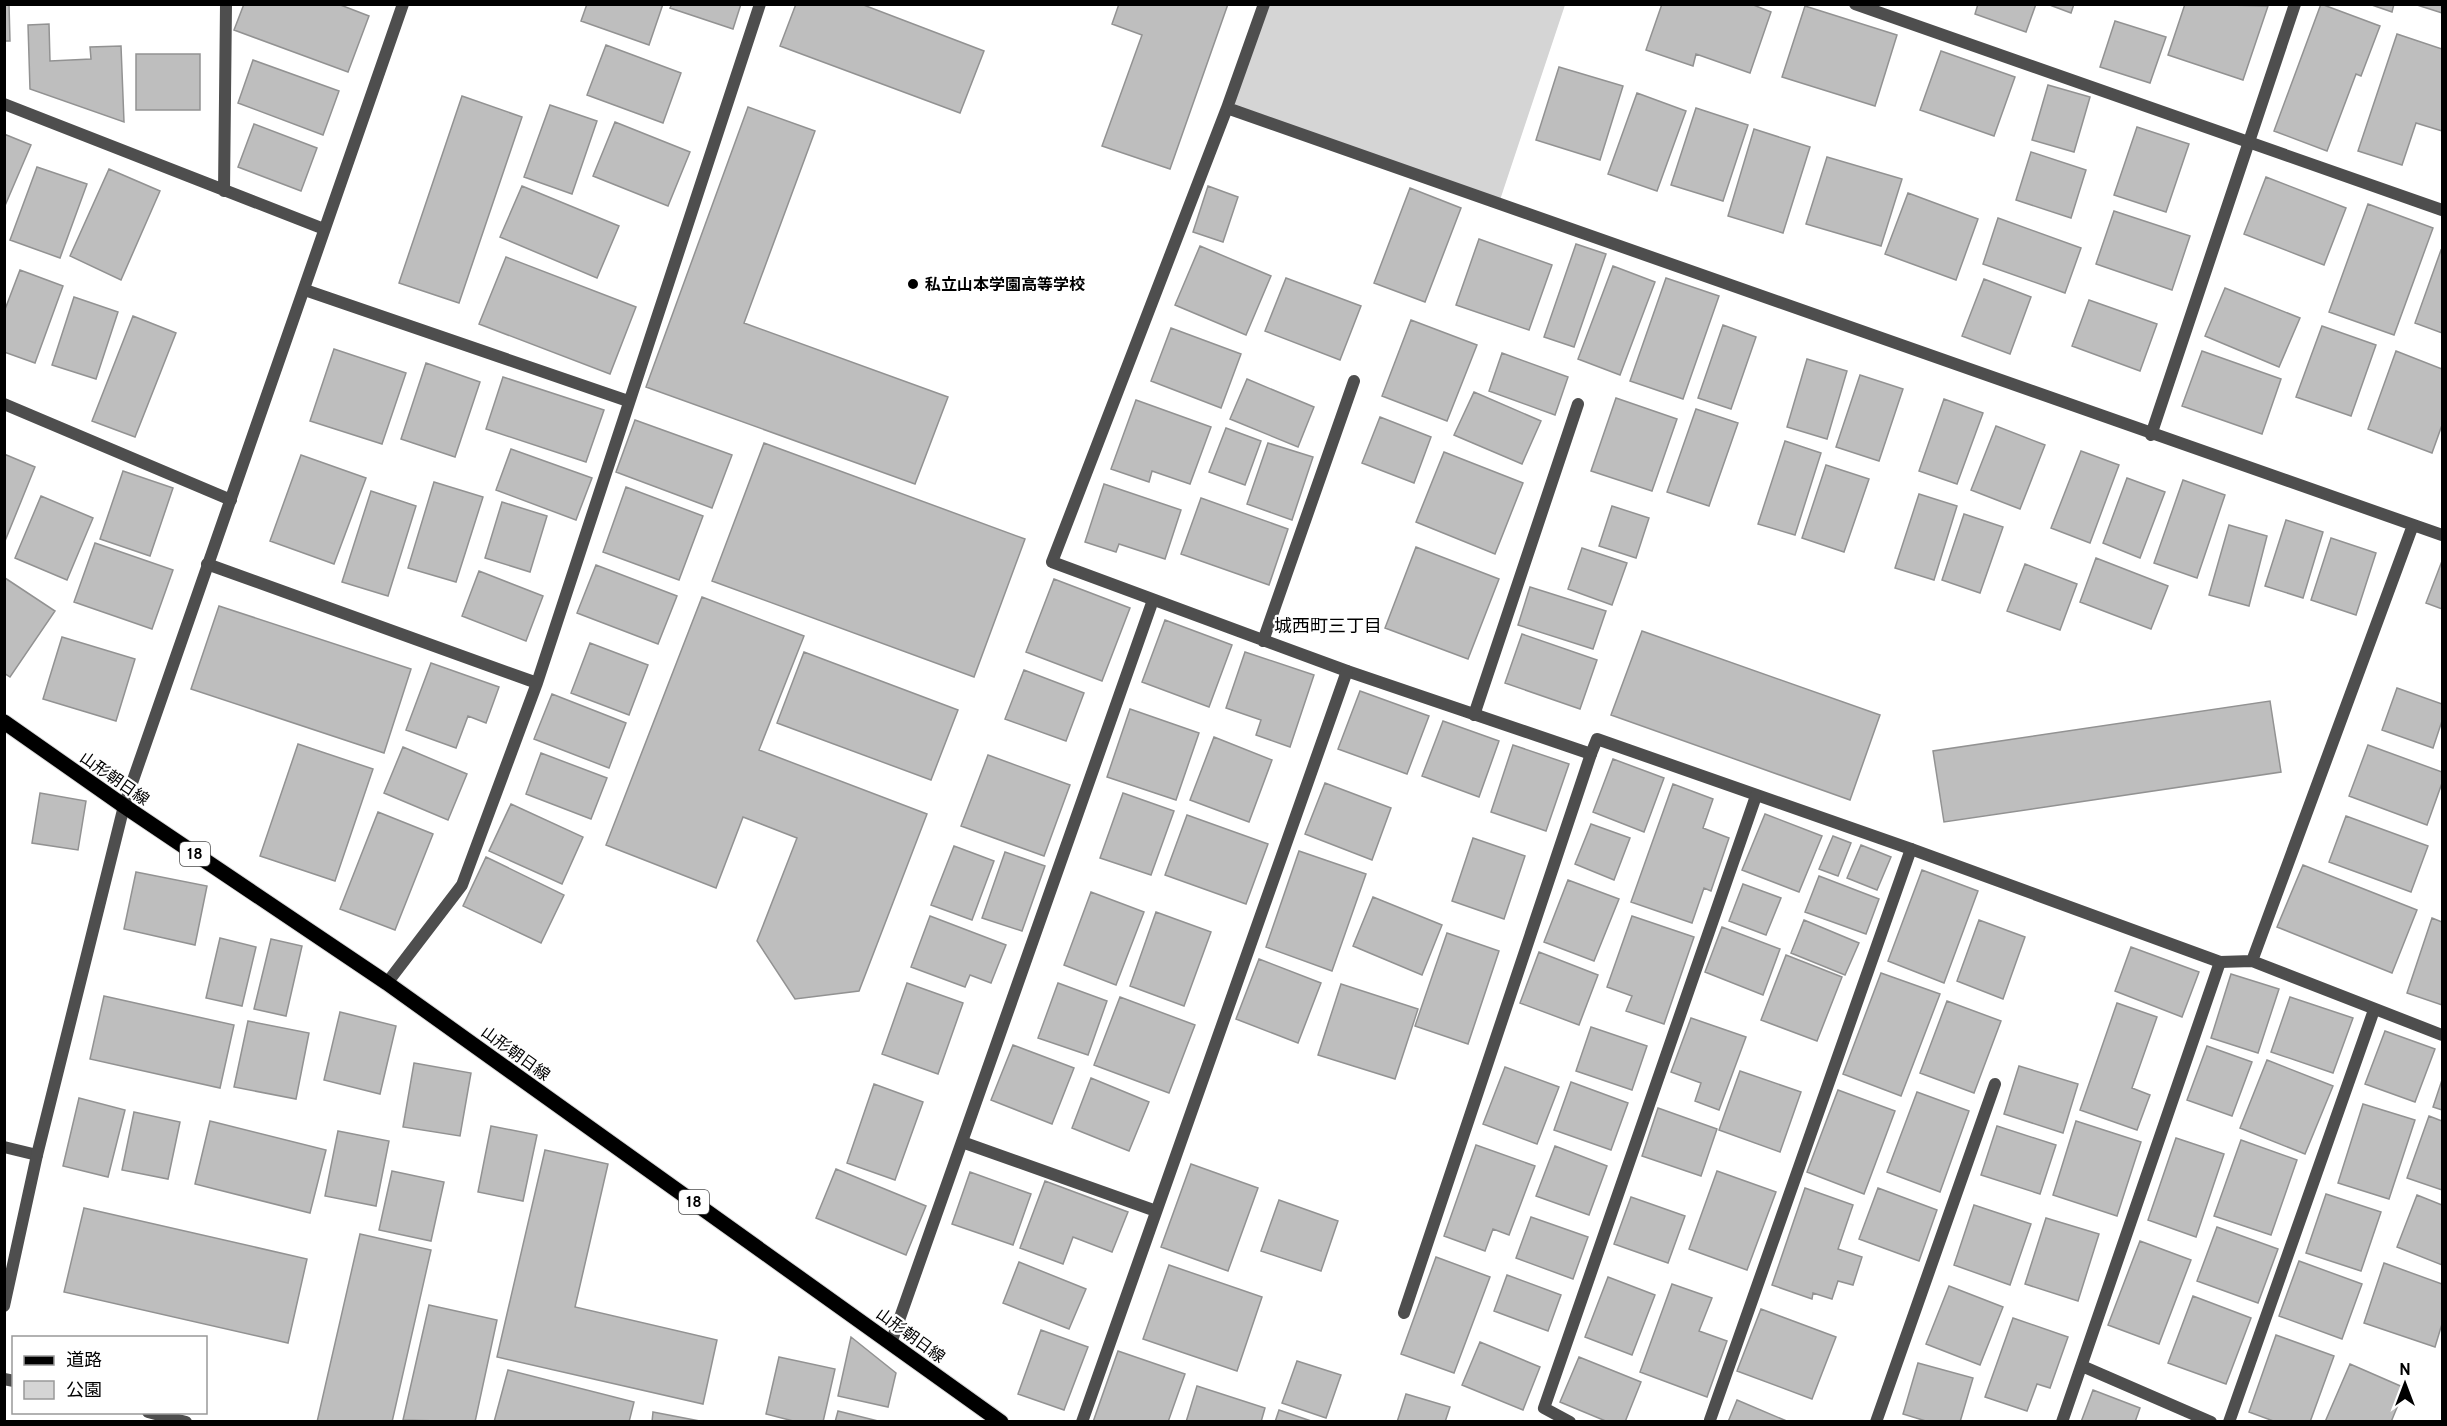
<svg xmlns="http://www.w3.org/2000/svg" width="2447" height="1426" font-family="Overpass,'Noto Sans JP',sans-serif">
<style>
.green{fill:#d5d5d5}
.building{fill:#bebebe;stroke:#929292;stroke-width:1.5}
.lines{fill:none;stroke-linecap:round;stroke-linejoin:round}
.primary-casing{stroke:#dbdbdb;stroke-width:17}
.service{stroke:#4e4e4e;stroke-width:12}
.minor{stroke:#4e4e4e;stroke-width:12}
.tertiary{stroke:#4e4e4e;stroke-width:12}
.primary{stroke:#000;stroke-width:15}
.poi-dot{fill:#000;stroke:#fff;stroke-width:2}
.labels{text-anchor:middle;stroke-width:4.5;stroke-linejoin:round;paint-order:stroke}
.shield{fill:#fff;stroke:#4c4c4c;stroke-width:1.5}
.shield-label{font-size:15px;font-weight:bold;fill:#000}
.poi-label{font-size:16px;font-weight:bold;fill:#000;stroke:#fff;text-anchor:start}
.street-label{font-size:16px;fill:#000;stroke:#fff}
.neighbourhood-label{font-size:18px;fill:#000;stroke:#fff}
</style>
<rect width="100%" height="100%" fill="#fff"/>
<path class="green" d="M1264,5H1565L1499,203L1227,108Z"/>
<path class="building" d="M4,4H9L10,41H4Z
M244,4H338L369,16L348,72L234,30Z
M587,4H663L649,45L581,21Z
M672,4H741L733,29L670,8Z
M796,4H861L984,51L960,113L780,46Z
M1119,4H1228L1170,169L1102,146L1142,35L1112,24Z
M1662,4H1751L1771,12L1750,73L1696,54L1693,66L1646,50Z
M1978,4H2036L2026,32L1975,14Z
M2047,4H2074L2071,13Z
M2185,4L2268,6L2243,80L2168,55Z
M2321,4L2380,26L2361,76L2356,74L2327,151L2274,131Z
M2369,4H2394L2392,12Z
M2414,4H2442V13Z
M1805,6L1897,35L1875,106L1782,77Z
M2115,21L2166,37L2150,83L2100,67Z
M49,24L50,61L91,59L90,47L121,46L124,122L30,89L28,25Z
M2397,34L2442,49V131L2416,123L2402,165L2358,151Z
M606,45L681,73L663,123L587,95Z
M1941,51L2015,77L1994,136L1920,110Z
M136,54H200V110H136Z
M253,60L339,91L323,135L238,103Z
M1559,67L1623,86L1600,160L1536,140Z
M2048,85L2090,97L2074,152L2032,140Z
M1637,93L1686,111L1657,191L1608,174Z
M462,96L522,117L459,303L399,283Z
M550,105L597,121L572,194L524,177Z
M748,107L815,131L744,323L948,397L915,484L646,387Z
M1696,108L1748,125L1723,201L1671,185Z
M615,122L690,152L668,206L593,176Z
M254,124L317,148L301,191L238,167Z
M2137,127L2189,144L2166,212L2114,195Z
M1754,129L1810,147L1783,233L1728,216Z
M4,134L31,145L4,208Z
M2031,152L2086,170L2071,218L2016,200Z
M1827,157L1902,179L1881,246L1806,224Z
M37,167L87,184L60,258L10,240Z
M109,169L160,191L121,280L70,256Z
M2266,177L2346,208L2324,265L2244,234Z
M522,186L619,226L597,278L500,237Z
M1208,186L1238,197L1223,242L1193,232Z
M1410,188L1461,208L1425,302L1374,283Z
M1908,193L1978,219L1956,280L1885,254Z
M2368,204L2433,228L2394,335L2329,312Z
M2114,211L2190,236L2172,290L2096,264Z
M1998,218L2081,248L2065,293L1983,264Z
M1479,239L1552,265L1529,330L1456,305Z
M1576,244L1606,254L1574,347L1544,337Z
M1200,246L1271,276L1246,335L1175,305Z
M2441,250L2442,251V333L2415,323Z
M506,257L636,307L610,374L479,324Z
M1613,266L1655,282L1620,375L1578,359Z
M20,270L63,286L35,363L4,352V312Z
M1286,278L1361,306L1340,360L1265,331Z
M1666,278L1719,296L1683,399L1630,381Z
M1984,279L2031,297L2010,354L1962,336Z
M2225,288L2300,318L2279,367L2205,336Z
M74,297L118,312L96,379L52,365Z
M2089,300L2157,324L2140,371L2072,346Z
M133,316L176,333L135,437L92,421Z
M1411,320L1477,345L1447,421L1382,396Z
M1723,325L1756,337L1731,409L1698,398Z
M2322,326L2376,345L2351,416L2296,397Z
M1171,328L1241,354L1221,408L1151,381Z
M334,349L406,373L382,444L310,421Z
M2202,351L2281,379L2262,434L2182,406Z
M2396,351L2442,369V425L2432,453L2368,429Z
M1502,353L1568,377L1555,415L1489,391Z
M1807,359L1847,371L1827,439L1787,427Z
M426,363L480,382L455,457L401,439Z
M1860,375L1903,389L1879,461L1836,447Z
M503,377L604,410L586,462L486,429Z
M1247,379L1314,407L1298,447L1230,419Z
M1474,392L1541,421L1522,464L1454,435Z
M1616,398L1677,419L1652,491L1591,471Z
M1944,399L1983,413L1957,484L1919,471Z
M1136,400L1211,427L1190,484L1152,471L1149,482L1111,469Z
M1696,409L1738,423L1709,506L1667,492Z
M1380,417L1431,437L1414,483L1362,463Z
M635,420L732,455L712,508L616,472Z
M1996,426L2045,445L2020,509L1971,490Z
M1226,428L1261,441L1245,485L1209,472Z
M1785,441L1821,453L1795,535L1758,524Z
M764,443L1025,539L974,677L712,581Z
M1268,443L1313,457L1292,520L1247,504Z
M511,449L592,478L576,520L496,490Z
M2081,451L2119,465L2090,543L2051,528Z
M1444,452L1523,483L1495,554L1416,522Z
M4,454L35,467L5,541H4Z
M301,455L366,478L334,564L270,541Z
M1826,465L1869,479L1844,552L1802,538Z
M123,471L173,488L150,556L100,539Z
M2127,478L2165,492L2140,558L2103,543Z
M2183,480L2225,495L2197,578L2154,563Z
M434,482L483,497L456,582L408,568Z
M1104,484L1181,510L1165,559L1119,544L1116,552L1085,542Z
M626,487L703,516L679,580L603,552Z
M371,491L416,506L388,596L342,582Z
M1919,494L1957,506L1934,580L1895,568Z
M41,496L93,518L67,580L15,558Z
M1201,498L1288,529L1269,585L1181,554Z
M502,502L547,516L530,572L485,558Z
M1612,506L1649,518L1636,558L1599,546Z
M1964,514L2003,527L1980,593L1942,580Z
M2286,520L2323,532L2303,598L2265,586Z
M2229,525L2267,536L2249,606L2209,595Z
M2331,538L2376,553L2356,615L2311,600Z
M95,543L173,570L152,629L74,602Z
M1416,547L1499,579L1468,659L1385,628Z
M1582,548L1627,563L1612,605L1568,589Z
M2096,558L2168,586L2151,629L2080,602Z
M2442,561V609L2426,603Z
M2025,564L2077,584L2060,630L2007,611Z
M596,565L677,596L658,644L577,613Z
M479,571L543,596L526,641L462,616Z
M5,578L55,611L10,677L4,673Z
M1054,579L1130,608L1102,681L1026,652Z
M1530,587L1606,611L1593,649L1518,625Z
M702,597L804,636L759,750L927,814L859,991L795,999L757,941L797,838L743,817L716,888L606,845Z
M219,606L411,669L384,753L191,689Z
M1165,620L1232,645L1209,707L1142,682Z
M1642,631L1880,715L1850,800L1611,715Z
M1522,634L1597,660L1580,709L1505,683Z
M62,637L135,659L116,721L43,699Z
M590,643L648,665L629,715L571,693Z
M804,652L958,710L931,780L777,723Z
M1245,652L1314,675L1290,747L1256,735L1261,720L1226,708Z
M431,663L499,687L486,723L468,716L456,748L406,730Z
M1024,670L1084,693L1066,741L1005,719Z
M2397,688L2442,704V721L2433,748L2382,730Z
M1360,691L1429,716L1407,774L1338,749Z
M552,694L626,723L609,768L534,739Z
M2270,701L2281,772L1944,822L1933,751Z
M1130,709L1199,733L1176,800L1107,777Z
M1443,721L1499,741L1479,797L1422,776Z
M1214,737L1272,760L1249,822L1190,800Z
M298,744L373,769L335,881L260,856Z
M1513,745L1569,764L1546,831L1491,812Z
M2368,745L2442,772V783L2427,825L2349,796Z
M403,747L467,774L448,820L384,793Z
M541,753L607,778L591,819L526,794Z
M988,755L1070,785L1044,856L961,826Z
M1613,759L1664,778L1644,832L1593,812Z
M1325,783L1391,808L1372,860L1305,834Z
M1673,784L1713,799L1703,828L1729,838L1711,891L1704,888L1692,923L1631,902Z
M40,793L86,801L78,850L32,843Z
M1123,793L1174,811L1151,875L1100,858Z
M511,804L583,837L562,884L489,851Z
M378,812L433,834L395,930L340,909Z
M1765,814L1822,836L1799,892L1742,870Z
M1187,815L1268,844L1246,904L1165,875Z
M2346,816L2428,846L2411,892L2329,862Z
M1591,824L1630,838L1614,880L1575,864Z
M1833,836L1851,843L1838,876L1819,869Z
M1473,838L1525,856L1504,919L1452,901Z
M1861,845L1891,857L1877,890L1847,878Z
M954,846L994,861L972,920L931,905Z
M1299,851L1366,874L1332,971L1266,947Z
M1005,852L1045,866L1022,931L982,918Z
M486,857L564,895L541,943L463,906Z
M2303,865L2417,910L2392,973L2277,927Z
M1922,870L1978,891L1944,983L1888,961Z
M136,872L207,886L195,945L124,929Z
M1819,876L1879,899L1866,934L1805,912Z
M1568,880L1619,899L1594,961L1544,942Z
M1743,884L1781,898L1766,935L1729,921Z
M1091,892L1144,912L1116,985L1064,965Z
M1373,897L1442,925L1422,975L1353,946Z
M1156,912L1211,932L1184,1006L1130,986Z
M930,916L1006,945L991,983L970,975L965,987L911,967Z
M1632,916L1694,937L1664,1024L1626,1011L1632,996L1607,987Z
M2432,918L2442,922V1005L2407,993Z
M1804,920L1859,943L1845,975L1791,953Z
M1979,920L2025,937L2003,999L1957,981Z
M1722,927L1780,949L1763,995L1705,972Z
M1447,933L1499,951L1468,1044L1415,1026Z
M220,938L256,947L242,1006L206,998Z
M271,939L302,946L286,1016L254,1009Z
M2131,947L2199,972L2182,1017L2115,991Z
M1539,952L1598,975L1579,1025L1520,1003Z
M1786,955L1842,977L1817,1041L1761,1020Z
M1259,959L1321,983L1298,1043L1236,1019Z
M1881,973L1940,994L1901,1096L1843,1074Z
M2231,974L2279,989L2258,1053L2211,1038Z
M907,983L963,1003L938,1074L882,1054Z
M1058,983L1107,1001L1088,1055L1038,1038Z
M1341,984L1418,1009L1395,1079L1318,1055Z
M104,996L234,1025L220,1088L90,1059Z
M1120,997L1195,1025L1169,1093L1094,1065Z
M2290,997L2353,1018L2333,1073L2271,1052Z
M1947,1001L2001,1021L1974,1093L1920,1073Z
M2117,1003L2157,1017L2132,1088L2150,1095L2137,1130L2080,1110Z
M340,1012L396,1026L380,1094L324,1080Z
M1691,1018L1746,1037L1719,1110L1695,1101L1701,1083L1671,1072Z
M248,1021L309,1033L296,1099L234,1087Z
M1591,1027L1647,1046L1632,1090L1576,1071Z
M2385,1031L2435,1049L2415,1102L2365,1084Z
M1013,1045L1074,1068L1052,1124L991,1100Z
M2207,1046L2252,1062L2232,1116L2187,1100Z
M2267,1060L2333,1086L2305,1154L2240,1128Z
M414,1063L471,1073L460,1136L403,1127Z
M2019,1066L2078,1084L2063,1133L2004,1114Z
M1505,1067L1559,1087L1537,1144L1483,1124Z
M1740,1071L1801,1092L1780,1152L1719,1130Z
M1091,1078L1149,1102L1129,1151L1072,1128Z
M2442,1080V1110L2433,1107Z
M1571,1082L1628,1103L1611,1150L1554,1130Z
M874,1084L923,1102L895,1180L847,1163Z
M1838,1090L1895,1111L1864,1194L1807,1172Z
M1917,1092L1969,1111L1940,1192L1887,1172Z
M79,1098L125,1110L108,1177L63,1166Z
M2363,1104L2415,1120L2389,1199L2338,1183Z
M1658,1108L1717,1129L1701,1176L1642,1156Z
M134,1112L180,1122L168,1179L122,1170Z
M2429,1116L2442,1121V1190L2407,1178Z
M210,1121L326,1150L310,1213L195,1184Z
M2076,1121L2141,1142L2117,1216L2053,1195Z
M491,1126L537,1135L523,1201L478,1192Z
M1997,1126L2056,1145L2040,1194L1981,1175Z
M338,1131L389,1141L376,1206L325,1196Z
M2176,1138L2224,1154L2196,1237L2148,1220Z
M2241,1140L2297,1160L2271,1235L2214,1216Z
M1476,1145L1535,1166L1509,1235L1493,1229L1485,1251L1444,1236Z
M1555,1146L1607,1166L1589,1215L1536,1196Z
M545,1150L608,1164L575,1307L717,1340L703,1404L497,1357Z
M1191,1164L1258,1188L1228,1271L1161,1247Z
M836,1169L926,1206L906,1255L816,1218Z
M392,1171L444,1182L431,1241L379,1230Z
M1717,1171L1776,1192L1747,1270L1689,1249Z
M970,1172L1031,1194L1013,1245L952,1224Z
M1045,1181L1128,1212L1112,1252L1073,1237L1063,1264L1020,1248Z
M1805,1188L1853,1205L1838,1249L1862,1257L1853,1285L1838,1281L1832,1299L1813,1293L1812,1299L1772,1285Z
M1878,1188L1937,1210L1919,1261L1859,1239Z
M2326,1194L2381,1212L2361,1271L2306,1253Z
M2417,1195L2442,1205V1265L2397,1247Z
M1631,1197L1685,1216L1668,1263L1614,1244Z
M1279,1200L1338,1221L1321,1271L1261,1251Z
M1974,1205L2031,1224L2010,1285L1954,1265Z
M84,1208L307,1259L288,1343L64,1292Z
M1531,1217L1588,1237L1573,1279L1516,1258Z
M2046,1218L2099,1234L2078,1301L2025,1284Z
M2217,1227L2278,1249L2258,1303L2197,1281Z
M360,1234L431,1250L392,1422H317Z
M2140,1241L2191,1260L2159,1344L2108,1325Z
M1436,1257L1490,1277L1454,1373L1401,1354Z
M2299,1261L2362,1284L2342,1339L2279,1316Z
M1019,1262L1086,1289L1069,1329L1003,1303Z
M2384,1263L2442,1284V1324L2435,1347L2364,1323Z
M1169,1265L1262,1297L1237,1371L1143,1339Z
M1507,1275L1561,1295L1548,1331L1494,1311Z
M1608,1277L1655,1295L1632,1355L1585,1337Z
M1672,1284L1712,1298L1699,1331L1727,1341L1707,1397L1640,1372Z
M1949,1286L2003,1307L1980,1365L1926,1344Z
M2193,1296L2251,1318L2226,1384L2168,1363Z
M429,1305L497,1320L475,1422L403,1420Z
M1761,1309L1836,1337L1812,1399L1737,1371Z
M2013,1318L2068,1337L2050,1388L2037,1384L2027,1411L1985,1397Z
M1041,1330L1088,1347L1064,1410L1018,1394Z
M2276,1335L2334,1356L2310,1422H2276L2249,1412Z
M851,1337L896,1373L888,1407L838,1396Z
M1480,1342L1540,1367L1523,1410L1462,1385Z
M1118,1351L1185,1374L1168,1422H1093Z
M779,1357L835,1369L823,1422H797L766,1414Z
M1579,1357L1641,1382L1625,1422H1608L1560,1402Z
M1297,1361L1341,1375L1326,1418L1282,1403Z
M1918,1363L1973,1378L1960,1422H1929L1903,1414Z
M2350,1364L2405,1388L2391,1422H2325Z
M508,1370L634,1402L629,1422H494Z
M1197,1386L1265,1408L1261,1422H1186Z
M2093,1390L2140,1408L2135,1422H2081Z
M1406,1394L1450,1407L1445,1422H1397Z
M1737,1400L1789,1422H1728Z
M1279,1410L1314,1422H1275Z
M838,1411L882,1422H835Z
M653,1412L705,1422H652Z"/>
<g class="lines">
<g class="primary-casing">
<path id="primary" d="M4,722L124,806L387,983L1001,1422"/>
</g>
<path class="service" d="M1264,4L1227,108L2442,535
M1227,108L1052,562L1347,671L1591,754L1597,739L1911,849L2220,962L2252,961L2442,1035
M305,290L628,401
M2151,435L2295,4
M207,564L537,683
M1263,641L1354,381
M1474,715L1578,404
M2252,961L2413,525
M387,983L462,885L537,683L760,4"/>
<path class="minor" d="M1855,4L2442,210
M4,104L324,229
M224,191L226,4
M4,404L231,500
M962,1142L1156,1211
M4,1147L37,1155
M1404,1313L1591,754
M891,1343L1153,600
M2082,1366L2211,1422
M4,1379L14,1381
M148,1412L186,1422
M1710,1420L1911,849
M1082,1422L1347,671
M1570,1422L1544,1408L1756,796
M1876,1422L1995,1084
M2062,1422L2220,962
M2229,1422L2374,1010"/>
<path class="tertiary" d="M4,1306L37,1155L124,806L403,4"/>
<use href="#primary" class="primary"/>
</g>
<circle class="poi-dot" cx="913" cy="284" r="6"/>
<g class="labels">
<g class="shield">
<rect x="180" y="842" width="30" height="24" rx="4.5"/>
<rect x="679" y="1190" width="30" height="24" rx="4.5"/>
</g>
<g class="shield-label">
<text x="195" y="859">18</text>
<text x="694" y="1207">18</text>
</g>
<g class="poi-label">
<text x="925" y="290">私立山本学園高等学校</text>
</g>
<g class="street-label">
<text transform="translate(115 778) rotate(35)" y="6">山形朝日線</text>
<text transform="translate(516 1053) rotate(36)" y="6">山形朝日線</text>
<text transform="translate(911 1335) rotate(36)" y="6">山形朝日線</text>
</g>
<g class="neighbourhood-label">
<text x="1328" y="632">城西町三丁目</text>
</g>
</g>
<rect width="2447" height="1426" fill="none" stroke="#000000" stroke-width="12"/>
<rect x="12" y="1336" width="195" height="78" fill="#ffffff" stroke="#999999" stroke-width="1.5"/>
<rect x="24" y="1356" width="30" height="9" fill="#000000" stroke="#999999" stroke-width="1.5"/>
<text x="66" y="1366" font-size="18" fill="#000000">道路</text>
<rect x="24" y="1381" width="30" height="18" fill="#d5d5d5" stroke="#999999" stroke-width="1.5"/>
<text x="66" y="1396" font-size="18" fill="#000000">公園</text>
<g transform="translate(2405 1384)" stroke="#ffffff" stroke-width="4.5" paint-order="stroke">
<path d="M0-4.5L10 22L0 15L-10 22Z" fill="#000000"/>
<text y="-9" font-size="16" font-weight="bold" text-anchor="middle" fill="#000000">N</text>
</g>
</svg>
